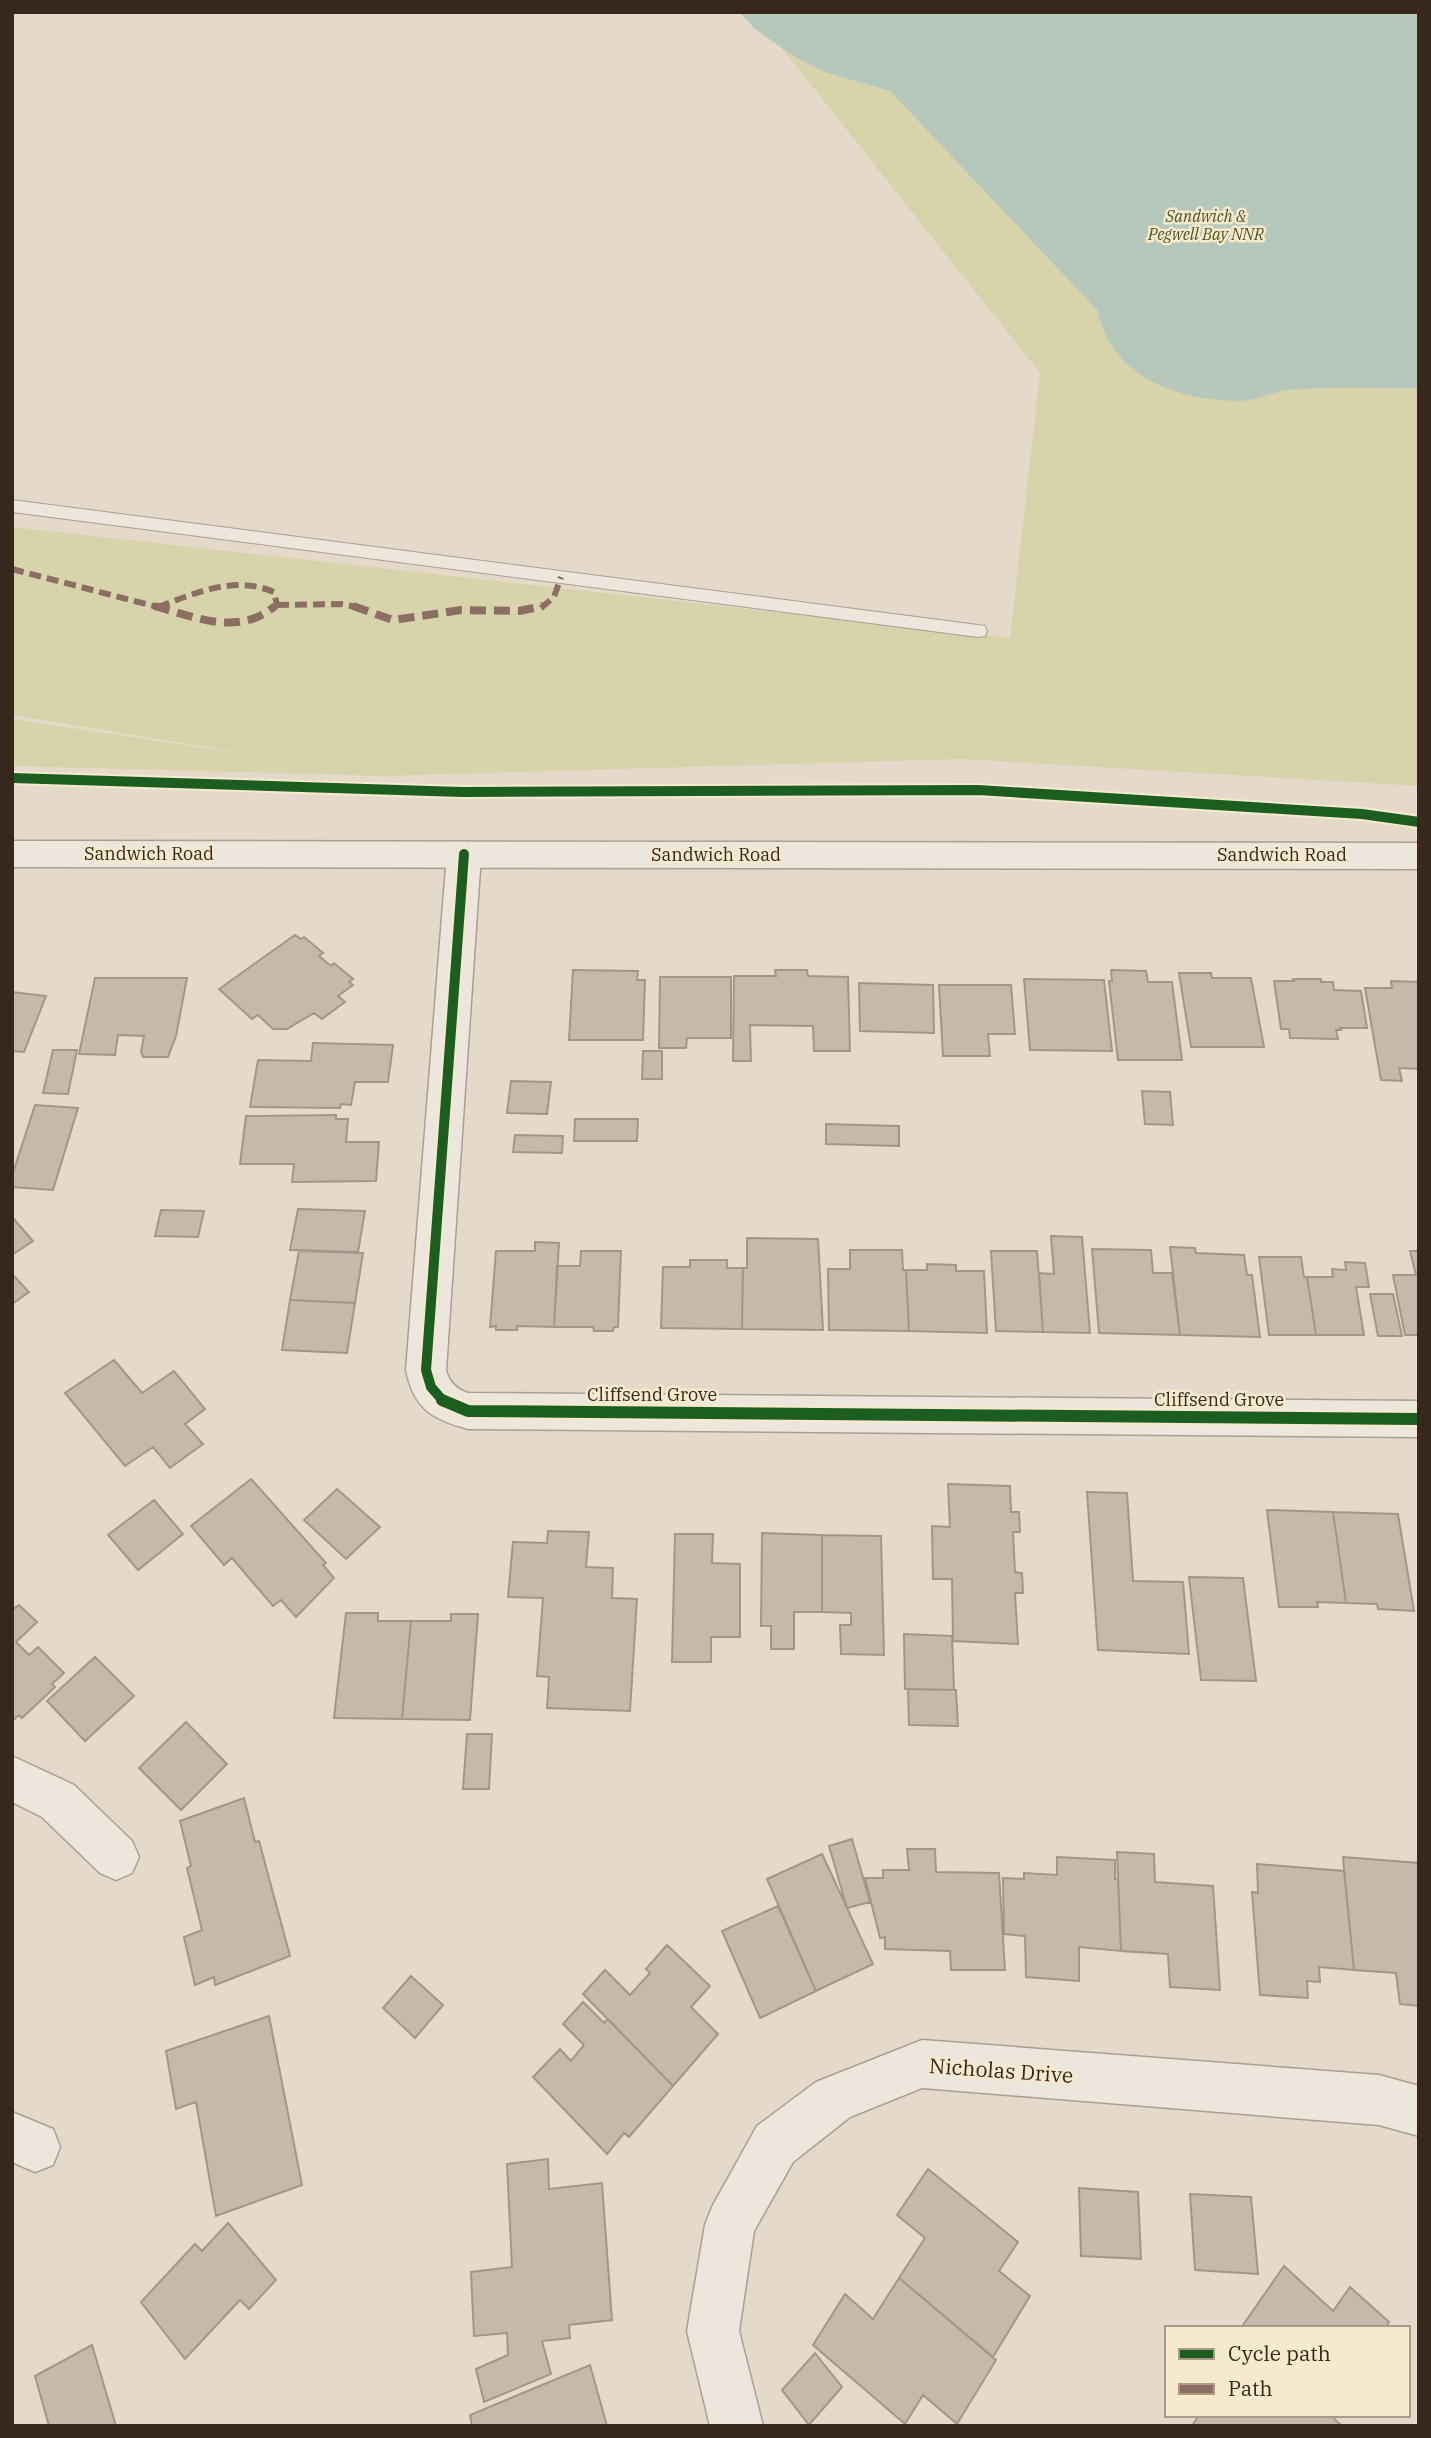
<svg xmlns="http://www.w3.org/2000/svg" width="1431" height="2438" font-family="'IBM Plex Serif',serif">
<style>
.green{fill:#d7d3ab}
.water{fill:#b6c8bc}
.building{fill:#c8b8aa;stroke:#a59589;stroke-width:2}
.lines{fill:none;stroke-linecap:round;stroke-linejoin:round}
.service-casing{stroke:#a99f93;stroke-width:2}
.minor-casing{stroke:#a99f93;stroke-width:3}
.tertiary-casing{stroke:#a99f93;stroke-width:3}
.service{fill:#ece6dc;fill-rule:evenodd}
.minor{fill:#ece6dc;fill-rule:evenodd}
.tertiary{fill:#ece6dc;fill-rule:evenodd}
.quiet-far1{stroke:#8d6e63;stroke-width:6;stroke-dasharray:12 6;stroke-linecap:butt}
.quiet{stroke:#8d6e63;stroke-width:8;stroke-dasharray:16 8;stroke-linecap:butt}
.cycleway-far1-casing{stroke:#f7e9ce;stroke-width:14}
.cycleway-casing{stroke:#f7e9ce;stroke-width:17}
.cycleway-far1{stroke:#1b5e20;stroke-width:10}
.cycleway{stroke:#1b5e20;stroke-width:12}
.labels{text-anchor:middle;stroke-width:5;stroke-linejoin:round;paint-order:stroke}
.far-park-label{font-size:16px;font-style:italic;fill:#4b5521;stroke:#f7e9ce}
.street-label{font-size:18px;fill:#37271c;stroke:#f7e9ce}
.near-street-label{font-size:21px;fill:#37271c;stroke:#f7e9ce}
</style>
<rect width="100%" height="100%" fill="#e5dac9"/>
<path class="green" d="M753,12H1419V786L961,759L384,776L12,766V719L297,762L12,715V527L1010,638L1040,373Z"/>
<path class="water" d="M739,12H1419V388C1376,389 1333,386 1290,390C1273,391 1256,401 1238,401C1177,400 1111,377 1098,311L890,91L825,72L793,56L755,29Z"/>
<path class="building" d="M295,935L301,939L304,937L323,953L319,956L331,966L334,963L353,979L349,982L353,985L338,996L345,1002L322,1019L314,1013L287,1029H273L258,1015L252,1019L219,989Z
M573,970L638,971L637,980H645L643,1040H569Z
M775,970H807L808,976L848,977L850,1051H814L813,1026L750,1025L751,1061H733L734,976H776Z
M1111,970L1146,971L1148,982H1172L1182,1060H1118L1109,981H1112Z
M1179,973H1211L1212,978H1251L1264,1047H1191Z
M660,977H731V1038H687L686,1048H659Z
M95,978H187L176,1036L168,1057H143L141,1052L144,1036L118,1035L115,1055L79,1054Z
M1024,979L1104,980L1112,1051L1030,1050Z
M1293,979H1321V982H1333L1334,990L1361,991L1367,1028H1340L1341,1030H1336L1338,1039L1290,1038L1289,1029H1281L1274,981H1294Z
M1391,981L1419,982V1069L1399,1068L1402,1081L1381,1080L1365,988H1392Z
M859,983L933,985L934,1033L860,1031Z
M939,985H1011L1015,1034H988L990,1056H943Z
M12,992L46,996L24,1052L12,1051Z
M313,1043L393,1045L388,1082H355L351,1105L341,1104L340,1108L250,1107L258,1060L311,1061Z
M53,1050H77L68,1094L43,1093Z
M643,1051H662V1079H642Z
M511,1081L551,1082L547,1114L507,1113Z
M1142,1091L1170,1092L1173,1125L1145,1124Z
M35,1105L78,1108L53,1190L12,1187V1176Z
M336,1115V1119H348L346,1142H379L376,1181L292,1182L294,1164H240L246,1116Z
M575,1119H638L637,1141H574Z
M826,1124L899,1126V1146L826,1144Z
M515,1135L563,1136L562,1153L513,1152Z
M298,1209L365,1211L358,1252L290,1250Z
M161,1210L204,1211L198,1237L155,1236Z
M12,1217L33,1241L12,1255Z
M1051,1236L1082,1237L1090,1333L1043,1332L1039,1273L1054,1274Z
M747,1238L818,1239L823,1330L742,1329L743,1268H747Z
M535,1242L559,1243L554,1327L517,1326V1330H496V1326L490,1327L496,1251H535Z
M1170,1247L1195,1248L1196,1253L1244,1255L1247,1275H1252L1260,1337L1180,1335Z
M1092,1249L1151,1250L1153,1273H1172L1180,1335L1099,1333Z
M850,1250H902L903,1270H906L909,1331L829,1330L828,1269H850Z
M299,1251L363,1253L355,1303L290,1300Z
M581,1251H621L618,1327H614L613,1331H594L593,1327H554L557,1266H580Z
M991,1251H1037L1043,1332L996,1331Z
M1410,1251H1419V1335H1405L1393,1275H1416Z
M1259,1257H1301L1304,1277H1307L1316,1335H1269Z
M690,1260H727V1268H743L742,1329L661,1328L663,1267H690Z
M1345,1262L1365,1263L1369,1287H1356L1364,1335H1316L1307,1277H1333L1332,1269L1346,1270Z
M927,1264L956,1265V1271H984L987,1333L909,1331L906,1270H927Z
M12,1274L29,1292L12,1304Z
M1370,1294H1393L1402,1336H1378Z
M290,1300L355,1303L347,1353L282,1350Z
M114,1360L142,1393L174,1371L205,1409L185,1424L203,1444L170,1468L153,1447L125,1466L65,1393Z
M251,1479L326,1563L323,1565L334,1578L296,1617L281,1600L273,1606L232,1558L224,1565L191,1526Z
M948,1484L1010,1486L1011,1512H1019L1020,1532H1013L1015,1572L1022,1573L1023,1593H1015L1018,1644L953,1641L952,1579H933L932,1526L950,1527Z
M337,1489L380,1527L346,1559L304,1520Z
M1087,1492L1127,1493L1133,1581L1183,1582L1189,1654L1098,1650Z
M154,1500L183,1534L138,1570L108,1535Z
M1267,1510L1333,1512L1346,1603L1317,1602L1318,1607H1279Z
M1333,1512L1398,1514L1414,1611L1378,1609L1377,1604L1346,1603Z
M548,1531L589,1532L586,1567L613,1568L612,1598L637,1599L630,1711L547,1708L549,1677L537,1676L543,1598L508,1597L513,1542L547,1543Z
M762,1533L822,1535V1612H794V1649H771V1626H761Z
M675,1534H713L712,1563L740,1564V1637H711V1662H672Z
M822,1535L881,1536L884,1655L841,1654L840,1625H851V1613L822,1612Z
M1189,1577L1243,1578L1256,1681L1201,1680Z
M19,1605L37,1622L16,1642L29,1655L38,1647L64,1673L52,1684L55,1687L22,1718L19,1715L12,1721V1610Z
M346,1613H378V1621H411L402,1719L334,1718Z
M451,1614H478L470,1720L402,1719L411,1621H451Z
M904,1634L952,1636L954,1690L905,1689Z
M95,1657L134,1696L85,1741L47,1701Z
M908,1689L956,1690L958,1726L909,1725Z
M186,1722L227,1764L181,1810L139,1768Z
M467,1734H492L489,1789H463Z
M244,1798L255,1842L259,1841L290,1956L215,1985L214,1977L195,1985L184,1937L202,1930L187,1868L191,1866L180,1821Z
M852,1839L870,1902L847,1908L829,1846Z
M907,1849H935L936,1872L999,1873L1005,1970H951L950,1951L885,1949V1937L880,1938L865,1878H883V1870H909Z
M1117,1852L1154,1854L1155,1882L1213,1886L1220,1990L1170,1987L1168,1954L1121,1951Z
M822,1854L873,1964L816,1991L767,1879Z
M1057,1857L1115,1860V1879H1118L1121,1951L1079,1947V1981L1026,1977L1025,1936L1004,1934L1003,1878L1024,1879V1873L1057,1875Z
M1343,1857L1419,1863V2006L1400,2004L1396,1973L1354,1970Z
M1257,1864L1344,1871L1354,1970L1319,1967L1320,1982L1307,1981L1308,1998L1260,1995L1252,1892L1258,1893Z
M778,1906L816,1991L760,2018L722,1931Z
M667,1945L710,1986L691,2007L718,2034L673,2086L583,1994L605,1970L630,1995L650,1973L646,1969Z
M411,1976L443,2005L415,2038L383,2008Z
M583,2002L604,2023L608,2019L673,2086L629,2137L624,2133L607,2154L533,2077L560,2049L571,2061L584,2045L563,2024Z
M269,2016L302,2185L216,2216L196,2102L176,2109L166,2051Z
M548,2159L549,2189L602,2183L612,2320L569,2325L570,2338L542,2341L551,2374L484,2402L476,2369L508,2355L507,2333L474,2336L471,2272L512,2267L507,2164Z
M928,2169L1018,2242L999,2271L1030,2296L993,2357L899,2278L925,2238L897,2215Z
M1079,2188L1138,2192L1141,2259L1081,2256Z
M1190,2194L1251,2197L1258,2274L1195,2270Z
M228,2223L276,2280L249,2309L240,2300L185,2359L141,2302L195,2244L202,2251Z
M1284,2266L1333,2311L1350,2287L1389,2322L1385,2328H1241Z
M899,2278L996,2360L957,2424L923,2395L905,2424L813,2345L845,2294L873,2319Z
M92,2345L116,2426H49L35,2376Z
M815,2353L842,2387L809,2425L782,2390Z
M590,2365L607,2426H472L470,2415Z
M1199,2415H1330L1341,2425L1192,2426Z"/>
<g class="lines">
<g class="service-casing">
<path id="service" d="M12,500L978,625L985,626L987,631L985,636L978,637L12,512Z"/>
</g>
<g class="minor-casing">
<path id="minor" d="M464,841L476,845L481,854L446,1370C449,1382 456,1389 468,1393L1419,1401V1437L468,1429C432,1419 414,1409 406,1370L447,854L452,845Z
M12,1756L74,1785L132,1841L139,1857L132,1873L116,1880L100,1873L42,1817L12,1802Z
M922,2040L1379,2075L1419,2086V2136L1379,2125L922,2088L850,2117L793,2162L754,2231L739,2331L763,2426H710L687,2331L705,2225L712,2207L757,2126L816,2082Z
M12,2112L53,2129L60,2147L53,2165L35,2172L12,2162Z"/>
</g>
<g class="tertiary-casing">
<path id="tertiary" d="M12,841L1419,843V869L12,867Z"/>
</g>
<use href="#service" class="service"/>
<use href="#minor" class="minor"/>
<use href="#tertiary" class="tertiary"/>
<path class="quiet-far1" d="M12,569L161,608
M277,605L341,604L362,608
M158,607C196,593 234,575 274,592L277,605L273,608
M541,608L554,597L561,577"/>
<path class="quiet" d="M154,606C196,617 238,637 275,606
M353,606L393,620L461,610L519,611L543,606"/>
<g class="cycleway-far1-casing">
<path id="cycleway-far1" d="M12,778L462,792L978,790L1362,814L1419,822
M444,1402L431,1387L426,1370L464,854"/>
</g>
<g class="cycleway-casing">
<path id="cycleway" d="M442,1400L468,1411L1419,1419"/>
</g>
<use href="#cycleway-far1" class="cycleway-far1"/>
<use href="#cycleway" class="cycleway"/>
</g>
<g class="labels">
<g class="far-park-label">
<text x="1206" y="222">Sandwich &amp;<tspan x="1206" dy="18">Pegwell Bay NNR</tspan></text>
</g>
<g class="street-label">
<text x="149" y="860">Sandwich Road</text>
<text x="716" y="861">Sandwich Road</text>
<text x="1282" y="861">Sandwich Road</text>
<text x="652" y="1401">Cliffsend Grove</text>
<text x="1219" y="1406">Cliffsend Grove</text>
</g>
<g class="near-street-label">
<text transform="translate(1001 2071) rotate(4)" y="7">Nicholas Drive</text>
</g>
</g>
<rect width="1431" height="2438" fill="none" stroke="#37271c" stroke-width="28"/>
<rect x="1165" y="2326" width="245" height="91" fill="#f7e9ce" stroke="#aa9b87" stroke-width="2"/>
<rect x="1179" y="2349" width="35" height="10" fill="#1b5e20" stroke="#aa9b87" stroke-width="2"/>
<text x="1228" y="2361" font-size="21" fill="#37271c">Cycle path</text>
<rect x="1179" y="2384" width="35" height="10" fill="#8d6e63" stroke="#aa9b87" stroke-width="2"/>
<text x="1228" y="2396" font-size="21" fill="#37271c">Path</text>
</svg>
